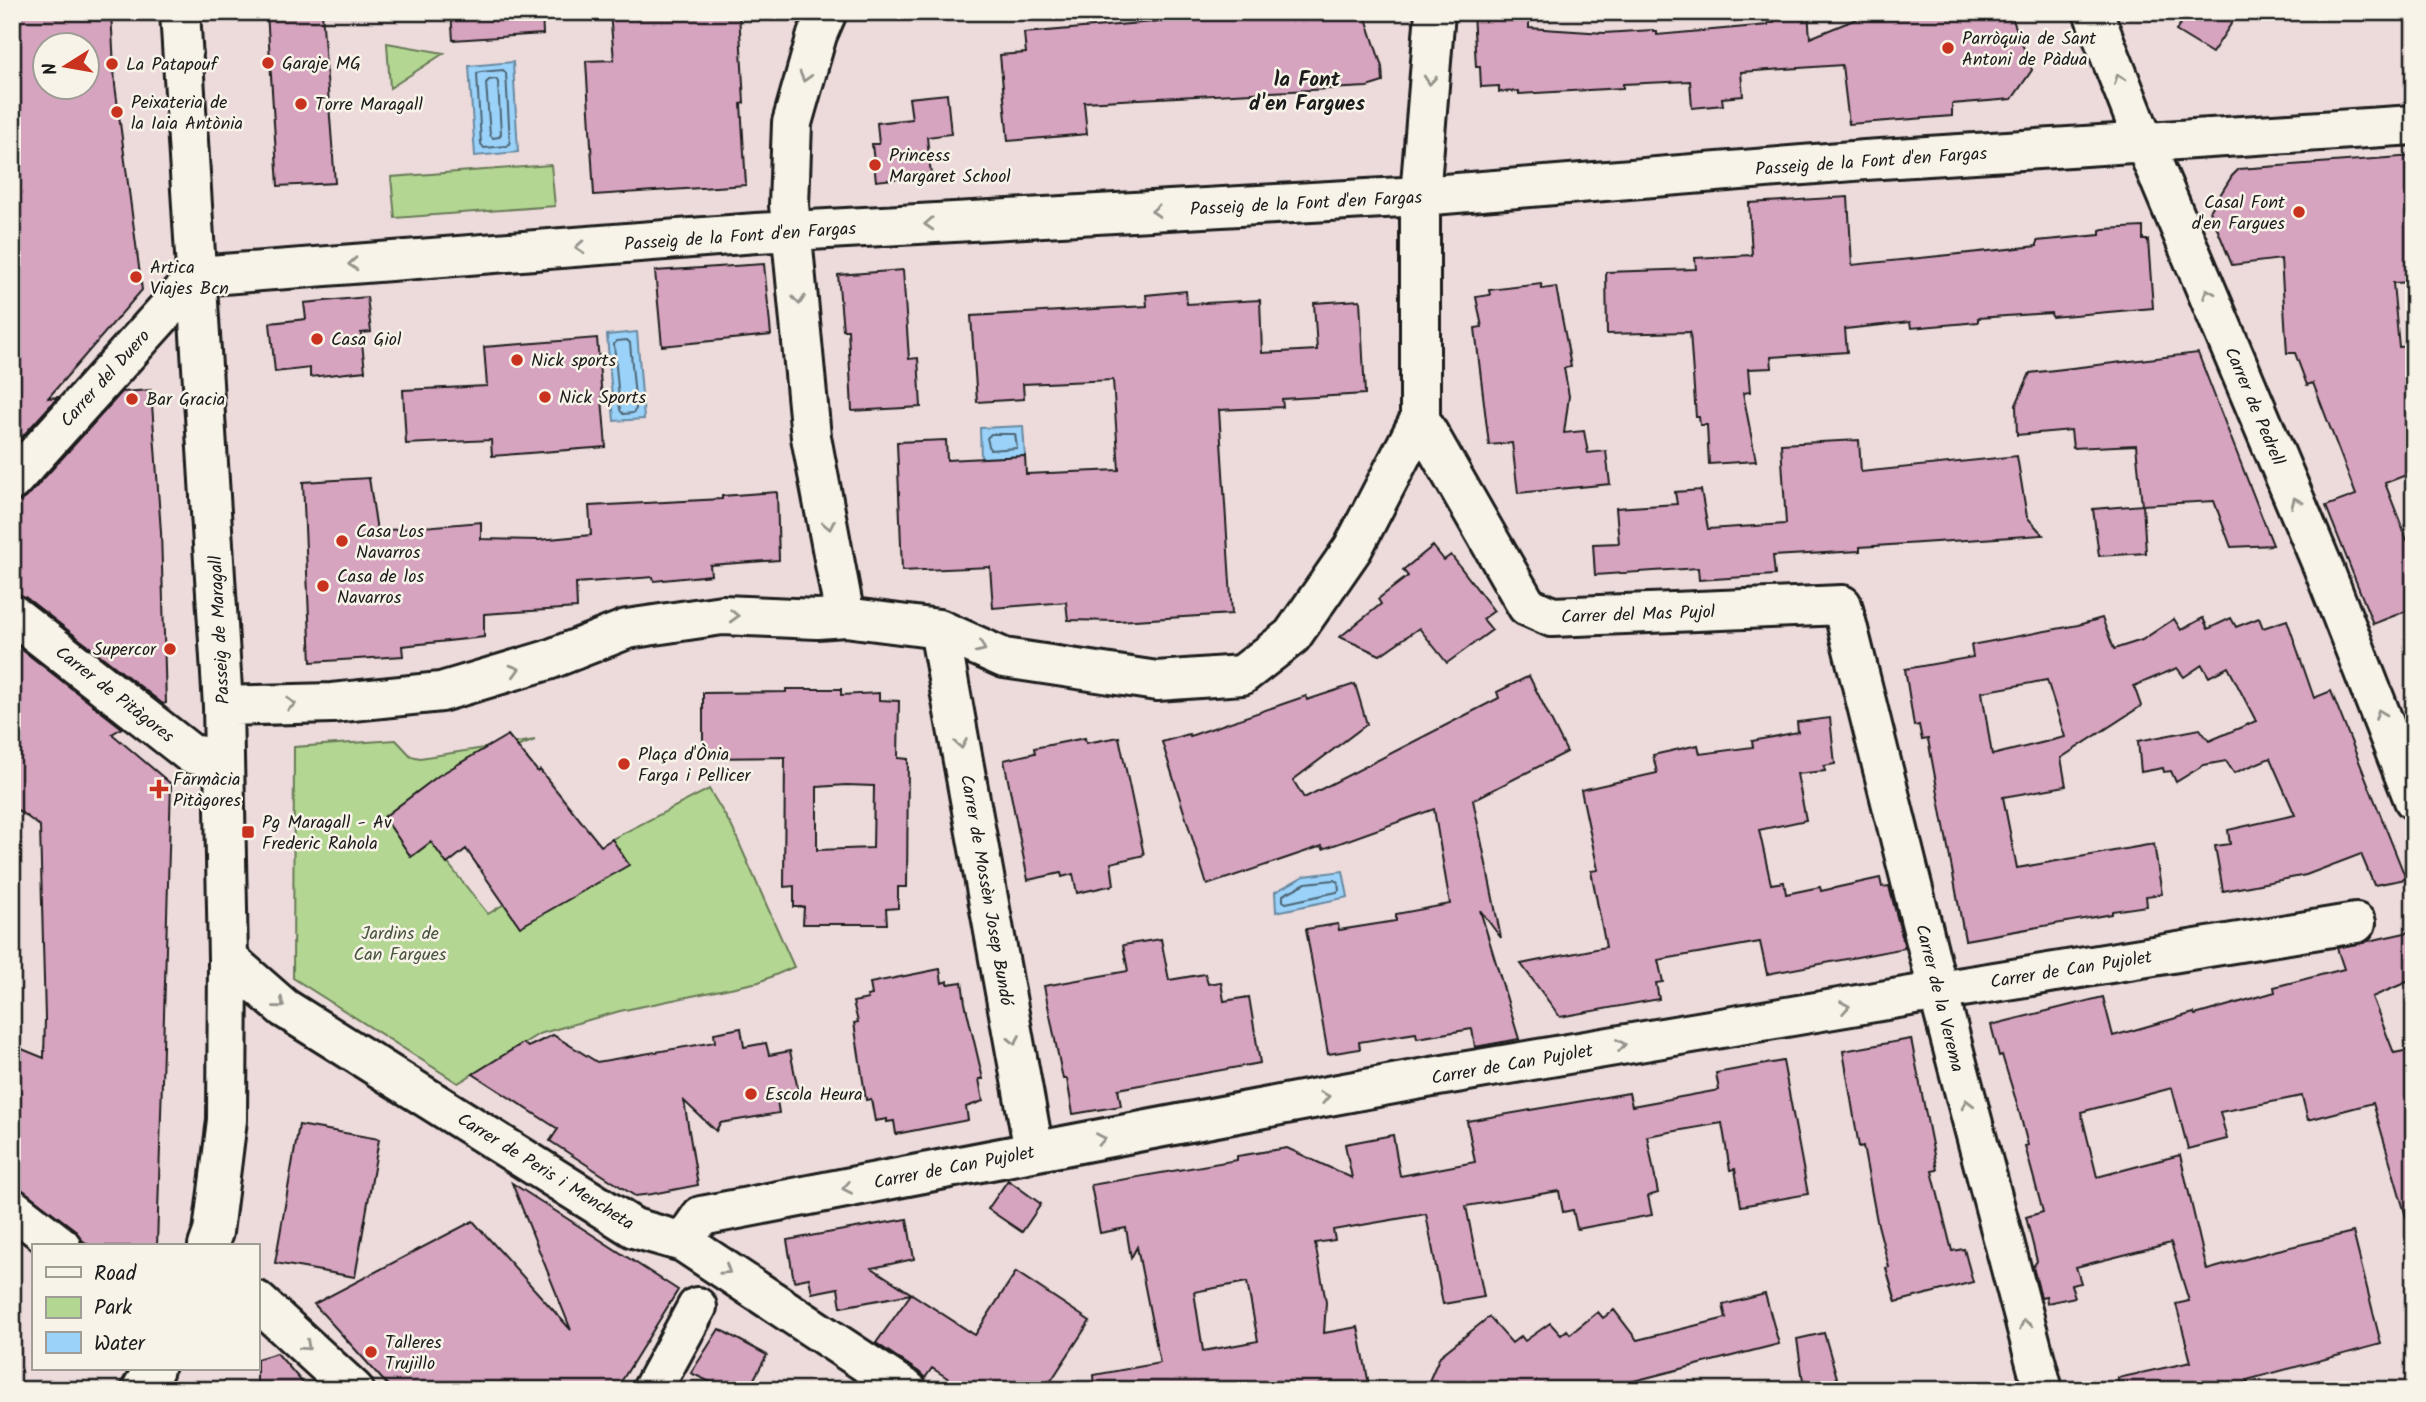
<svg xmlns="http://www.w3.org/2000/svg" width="2426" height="1402" font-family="Kalam,sans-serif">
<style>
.green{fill:#b3d792;stroke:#687a57;stroke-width:2}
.water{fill:#9ad2f9;stroke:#6889a1;stroke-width:2}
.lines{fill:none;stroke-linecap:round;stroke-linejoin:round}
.shore{stroke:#4e6574;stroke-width:2}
.building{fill:#d7a4c0;stroke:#1c1c1c;stroke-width:2;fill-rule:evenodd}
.minor-casing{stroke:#1c1c1c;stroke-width:44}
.minor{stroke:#f7f3e8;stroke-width:38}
.oneway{stroke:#94928c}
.poi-dot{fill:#c8321e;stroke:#f7f3e8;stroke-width:2.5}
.labels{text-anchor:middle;stroke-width:5;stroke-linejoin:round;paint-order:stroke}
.poi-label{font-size:18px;fill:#1c1c1c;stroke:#f7f3e8;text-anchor:start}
.street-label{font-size:18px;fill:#1c1c1c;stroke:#f7f3e8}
.park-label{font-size:18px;fill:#49543f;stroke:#f7f3e8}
.quarter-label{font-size:21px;font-weight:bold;fill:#1c1c1c;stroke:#f7f3e8}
</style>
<rect width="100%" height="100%" fill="#eddbdc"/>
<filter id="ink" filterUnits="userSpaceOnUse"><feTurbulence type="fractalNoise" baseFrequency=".0143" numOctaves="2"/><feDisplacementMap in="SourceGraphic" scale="14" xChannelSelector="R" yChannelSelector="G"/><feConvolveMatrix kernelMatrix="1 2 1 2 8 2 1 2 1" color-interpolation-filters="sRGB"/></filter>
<g filter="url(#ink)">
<path class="green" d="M387,43L444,53L390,88Z
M551,165L555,206L395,218L391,177Z
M396,740L411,756L420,758L535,740L436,778L384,817L411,856L431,842L488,914L506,903L517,902L612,839L709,789L732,827L794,967L759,982L620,1011L539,1034L458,1083L293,978L294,747Z"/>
<path class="water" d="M513,62L518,152L475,156L469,66Z
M637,332L644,419L614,421L607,335Z
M1023,426L1025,456L981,458L980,428Z
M1343,871L1348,897L1276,912L1275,892L1304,876Z"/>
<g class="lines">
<path class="shore" d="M503,70L506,73L510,143L507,146L484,148L481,144L477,74L480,72Z
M496,79L498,82L501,134L499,137L493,138L490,135L486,83L489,80Z
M627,340L630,343L636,409L633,413L623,414L620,410L614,344L617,341Z
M991,434H1015L1017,448L990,450L987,438Z
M1334,880L1338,882L1339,890L1337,892L1286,903L1283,901V895L1306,883Z"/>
</g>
<path class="building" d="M12,12H111L115,85L142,290L48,398L58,397L12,448ZM46,46H88V88H46Z
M267,12H322L335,183L278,186Z
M451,12H542L543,34L453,40Z
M610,12H739L744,103L741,104L746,185L594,195L586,61L614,60Z
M1175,12H1364L1382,67L1383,82L1367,87L1084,102L1087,134L1008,141L1000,55L1026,53L1024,33L1176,20Z
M1473,12H1529V28L1604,33L1653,30L1654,32H1657V35L1768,25V23H1774L1773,12H1808L1810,38L1873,12H2010L2032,70L2012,99L1952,104V116L1849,124L1842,65L1741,72L1743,96L1722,98L1723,105L1692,108L1690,81L1623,84V88L1519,94V91L1499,92V86L1481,87L1480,67H1476Z
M2188,12H2239L2212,53L2176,31Z
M947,94L951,134L927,137L931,175L876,181L872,144H879L877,123L912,119L909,98Z
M2414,156V282L2393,283L2399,347L2414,346V472L2385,483L2407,540L2414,538V608L2373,624L2326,506L2356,495L2313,383L2307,385L2295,353H2287L2281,259L2232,265L2210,211L2232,176L2239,169Z
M1848,197L1852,265L2037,246V241L2100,235V230L2103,229L2143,227V240H2148L2153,308L2052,317L2051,313L1978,318V322L1911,328L1910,322L1845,329L1847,352L1771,357L1772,368L1748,369L1750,392L1743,393L1756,461L1709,464L1707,425H1700L1699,417H1696L1690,332L1607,334L1606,272L1696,269L1695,258L1752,255L1749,203Z
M764,264L771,335L662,346L655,271Z
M903,270L909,359L918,358L921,407L852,411L848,330H843L838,275Z
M1541,284L1542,289L1556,287L1567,344L1571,367L1564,368L1569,396L1564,433L1584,431L1588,453L1606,451L1610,484L1518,493L1512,443L1489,445L1475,328L1482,327L1476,297L1490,295L1489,290Z
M1186,291L1187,304L1260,300L1262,353L1317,350L1314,303L1360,300L1365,394L1282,399L1283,407L1219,410L1232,614L1118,621L1068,620L1066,602L993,608L990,567L902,571L897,442L946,440L947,460L1025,456L1026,474L1119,470L1113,380L1023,384L1024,399L977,402L971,316L1147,306L1146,295Z
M367,297L371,332L361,333L365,371L310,377V368L275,372L270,323L306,319L304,303Z
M597,338L606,447L492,456L491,440L406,444L403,390L487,386L484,347Z
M2198,353L2220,410L2273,545L2231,547L2214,501L2142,505L2136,445L2073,448L2071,430L2017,435L2016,405L2030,373Z
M151,390L161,532L166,703L163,704L25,597L12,593V502H19L28,496L122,392Z
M1859,440L1861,472L2017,456L2027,517L2043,535L1860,547V551L1773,556L1775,575L1699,580L1698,568L1595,575L1593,544L1619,543L1616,508L1677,504L1675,492L1701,490L1708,529L1786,524L1781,444Z
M369,478L377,531L481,522V539L539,540L591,535L589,506L722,499V496L777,492L779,560L710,565L711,575L654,581L653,577L576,583L577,608L484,614V637L402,646L403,656L311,662L303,482Z
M2143,505L2146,553L2099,556L2093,509Z
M1433,546L1444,560L1451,555L1494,611L1483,619L1492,630L1447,663L1419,628L1380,655L1340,637L1381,604L1378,599L1408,576L1403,570Z
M2102,618L2114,649L2142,640L2174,619L2181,630L2203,618L2208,629L2231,618L2236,627L2259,618L2263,628L2287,620L2314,698L2331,691L2406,879L2374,885L2361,854L2306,875L2223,891L2215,846L2230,844L2228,830L2295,815L2270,758L2234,773L2226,761L2204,765L2176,782L2171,771L2164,772L2163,768L2141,772L2138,741L2200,729L2209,741L2256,721L2228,667L2209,677L2202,665L2184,677L2177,668L2134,686L2141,706L2061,758L2066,786L2003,797L2017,868L2154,844L2162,894L2146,896L2147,906L2112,911V914L1965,940L1928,739L1922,740L1919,725L1914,726L1905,669L1973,657L1971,645L2078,625ZM2047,680L2065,737L1992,755L1982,692Z
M12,642L122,728L112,734L171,784L157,1246H90L82,1240L74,1229L12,1183V1045L44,1058L45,1019L40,826L12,806Z
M1529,676L1567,752L1473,800L1501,938L1480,910L1519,1039L1475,1047L1472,1029L1417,1038L1416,1033L1359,1042L1360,1049L1328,1054L1306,929L1338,924L1339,930L1396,921V914L1450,904L1434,809L1323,849L1322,846L1207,885L1162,742L1189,734L1190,736L1306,696L1307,700L1355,684L1367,724L1293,780L1304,798L1499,698L1497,692Z
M786,689H841V695L879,693V700L899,701L898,758L908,759L907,887H898V908L886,909L887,924H803L804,907H794V886L784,887L785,757L703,758V693L786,692ZM846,785L874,786L873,848L817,850V787Z
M1830,718L1835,764L1824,766L1825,771L1797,774L1806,820L1759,830L1771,884L1784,882L1786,894L1820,887L1821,891L1880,878L1882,887L1889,886L1905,948L1767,974L1760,942L1658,960L1663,982L1656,983L1659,999L1560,1017L1521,964L1606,947L1591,871L1598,870L1581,790L1657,773L1653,755L1698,745L1700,754L1753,747L1752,741L1798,732L1797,722Z
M508,735L538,772L540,770L601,846L612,839L629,865L520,927L466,849L447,864L431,842L411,857L384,817L438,776Z
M1119,737L1144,855L1111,863L1114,885L1077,893L1073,874L1062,877L1061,873L1028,880L1004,760L1035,753L1034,748L1085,738L1086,743Z
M2414,931V979L2372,997L2394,1053L2414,1049V1216L2406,1217L2373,1103L2308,1120L2302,1096L2220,1112L2227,1139L2188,1149L2172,1088L2081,1112L2097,1177L2180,1155L2207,1270L2274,1251L2353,1232L2381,1344L2247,1380L2250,1390H2119L2118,1378L2191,1362L2176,1304L2189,1301L2171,1243L2076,1267L2081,1283L2071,1285L2075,1297L2047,1303L2046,1296L2041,1297L2033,1267L2037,1261L2026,1217L2043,1212L2025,1146L2028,1145L2018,1107L2002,1055L1999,1056L1991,1025L2103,997L2113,1036L2194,1013L2195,1015L2275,992L2274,987L2344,969L2337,948Z
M1161,939L1169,980L1205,974L1208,984L1221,982L1224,1001L1249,997L1260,1063L1118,1089L1121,1106L1073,1114L1067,1079H1063L1044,986L1128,971L1123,945Z
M940,969L942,983L948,981V984L962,982L965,1003L983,1079H979L983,1101L966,1107L968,1120L896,1134L894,1121L887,1122V1119L875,1121L871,1099L866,1100L854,1023L858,1022L853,1002L868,999L867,996L872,995L870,983Z
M741,1028L744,1047L766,1043L769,1055L790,1051L798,1090L776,1094L779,1113L720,1123L716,1131L684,1101L698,1185L652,1194L635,1196L550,1141L558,1129L473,1074L523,1043L528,1047L553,1035L597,1062L715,1042L714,1033Z
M1911,1039L1937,1170L1932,1171L1952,1251L1964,1249L1973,1282L1896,1302L1886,1268L1889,1267L1877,1221L1863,1146L1859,1147L1843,1051Z
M1783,1061L1808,1194L1741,1206L1735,1169L1730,1170L1722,1123L1647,1136L1658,1193L1648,1196L1652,1215L1577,1229L1573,1210L1563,1212L1559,1191L1466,1206L1484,1297L1443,1304L1426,1214L1333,1230L1335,1240L1315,1243L1326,1302L1324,1333L1358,1327L1370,1390H1095L1094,1375L1160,1363L1137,1247L1131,1258L1126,1228L1100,1233L1091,1185L1237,1160V1156L1287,1148L1352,1178L1345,1144L1393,1135L1400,1176L1475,1162L1467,1121L1629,1093L1632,1106L1719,1090L1716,1073ZM1247,1282L1258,1341L1203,1351L1194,1292Z
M299,1125L379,1139L355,1277L275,1263Z
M1008,1180L1041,1204L1022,1232L988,1209Z
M512,1183L678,1290L616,1390H392L314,1304L473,1221L571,1330Z
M907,1219L914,1259L872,1268L975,1335L1016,1272L1090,1321L1045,1390H966L932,1368L925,1378L919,1372L876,1343L911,1294L841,1307L838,1288L812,1293L809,1278L794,1281L787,1240Z
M1765,1294L1779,1344L1630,1382L1635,1390H1425L1440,1356L1489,1317L1512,1343L1521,1336L1525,1341L1550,1323L1561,1335L1567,1330L1570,1334L1598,1312L1603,1318L1614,1310L1637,1340L1726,1318L1723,1305Z
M719,1329L767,1355L748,1390H727L691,1373Z
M1824,1333L1838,1381L1804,1388L1797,1339Z
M277,1353L309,1390H257V1359Z"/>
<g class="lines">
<g class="minor-casing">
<path id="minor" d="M180,12L223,706L228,959L227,1120L213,1232L208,1246
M827,12L817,35L792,123L789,205L811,437L845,617
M2093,12L2144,142L2323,567L2414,800
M197,276L756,233L1420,196L1865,160L2414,125
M1420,419L1527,606L1552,617L1842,605L1943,1010L2043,1390
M12,481L197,276
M12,614L191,754L224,759
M939,629L1034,1151
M223,706L332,703L441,692L548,660L627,629L722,615L817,619L845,617L939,629L1004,658L1157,681L1242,675L1292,636L1353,548L1420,419V196L1435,12
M228,959L284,1008L634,1228L683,1242L907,1390
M12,1208L61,1246
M683,1242L701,1216C945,1169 1188,1121 1432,1077C1739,1023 2048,973 2356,923
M257,1301L354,1390
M141,1390L154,1369
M652,1390L697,1307"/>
</g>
<use href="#minor" class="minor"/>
</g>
<defs><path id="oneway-chevron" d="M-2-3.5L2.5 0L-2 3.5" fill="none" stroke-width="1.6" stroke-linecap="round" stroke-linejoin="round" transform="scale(1.75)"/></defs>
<g class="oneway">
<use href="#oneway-chevron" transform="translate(805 77) rotate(106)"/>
<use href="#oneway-chevron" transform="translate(2119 79) rotate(-111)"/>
<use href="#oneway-chevron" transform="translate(1430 80) rotate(95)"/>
<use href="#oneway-chevron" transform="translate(1156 211) rotate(177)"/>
<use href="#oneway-chevron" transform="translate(929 224) rotate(177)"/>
<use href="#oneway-chevron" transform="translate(580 247) rotate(176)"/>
<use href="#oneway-chevron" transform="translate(353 264) rotate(176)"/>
<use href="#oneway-chevron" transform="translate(2208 293) rotate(-113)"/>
<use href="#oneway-chevron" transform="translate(799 300) rotate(85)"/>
<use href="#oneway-chevron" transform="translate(2296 502) rotate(-113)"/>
<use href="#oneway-chevron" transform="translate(829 525) rotate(79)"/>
<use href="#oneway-chevron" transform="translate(734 616) rotate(2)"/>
<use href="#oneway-chevron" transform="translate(981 648) rotate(25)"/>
<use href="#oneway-chevron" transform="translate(515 670) rotate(-16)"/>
<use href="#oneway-chevron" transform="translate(291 704) rotate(-2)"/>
<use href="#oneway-chevron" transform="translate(2380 714) rotate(-111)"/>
<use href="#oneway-chevron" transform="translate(961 744) rotate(80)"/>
<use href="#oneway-chevron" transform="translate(280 1004) rotate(39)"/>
<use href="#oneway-chevron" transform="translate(1845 1007) rotate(-10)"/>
<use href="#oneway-chevron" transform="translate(1014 1040) rotate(80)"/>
<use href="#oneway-chevron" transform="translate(1621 1045) rotate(-10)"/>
<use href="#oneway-chevron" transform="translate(1325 1097) rotate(-11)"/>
<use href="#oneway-chevron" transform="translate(1967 1104) rotate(-105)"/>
<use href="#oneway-chevron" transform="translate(1101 1139) rotate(-11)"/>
<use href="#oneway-chevron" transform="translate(847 1188) rotate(169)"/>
<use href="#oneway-chevron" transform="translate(726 1270) rotate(33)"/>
<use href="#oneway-chevron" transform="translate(2025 1324) rotate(-105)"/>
<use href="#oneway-chevron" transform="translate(306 1346) rotate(42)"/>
</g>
</g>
<g class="poi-dot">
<circle cx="1948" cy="48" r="7"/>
<circle cx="268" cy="63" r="7"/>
<circle cx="112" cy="64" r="7"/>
<circle cx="301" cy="104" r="7"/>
<circle cx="117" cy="112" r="7"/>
<circle cx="875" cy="165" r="7"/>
<circle cx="2299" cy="212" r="7"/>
<circle cx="136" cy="277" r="7"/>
<circle cx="317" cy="339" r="7"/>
<circle cx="517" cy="360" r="7"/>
<circle cx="545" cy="397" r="7"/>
<circle cx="132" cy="399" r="7"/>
<circle cx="342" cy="541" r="7"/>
<circle cx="323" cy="586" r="7"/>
<circle cx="170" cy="649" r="7"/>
<circle cx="624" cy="764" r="7"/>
<path d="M155.5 778.5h7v7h7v7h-7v7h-7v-7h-7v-7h7z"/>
<rect x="241" y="825" width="14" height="14" rx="3.5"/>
<circle cx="751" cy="1094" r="7"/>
<circle cx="371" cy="1352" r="7"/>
</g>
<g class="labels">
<g class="poi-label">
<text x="1962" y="44">Parròquia de Sant<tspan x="1962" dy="21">Antoni de Pàdua</tspan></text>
<text x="282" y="69">Garaje MG</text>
<text x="126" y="70">La Patapouf</text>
<text x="131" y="108">Peixateria de<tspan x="131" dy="21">la Iaia Antònia</tspan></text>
<text x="315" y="110">Torre Maragall</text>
<text x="889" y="161">Princess<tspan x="889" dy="21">Margaret School</tspan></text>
<text x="2285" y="208" text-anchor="end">Casal Font<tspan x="2285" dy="21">d'en Fargues</tspan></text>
<text x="150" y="273">Artica<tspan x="150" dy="21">Viajes Bcn</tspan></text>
<text x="331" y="345">Casa Giol</text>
<text x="531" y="366">Nick sports</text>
<text x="559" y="403">Nick Sports</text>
<text x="146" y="405">Bar Gracia</text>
<text x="356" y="537">Casa Los<tspan x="356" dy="21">Navarros</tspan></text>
<text x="337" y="582">Casa de los<tspan x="337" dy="21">Navarros</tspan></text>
<text x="156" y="655" text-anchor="end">Supercor</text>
<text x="638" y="760">Plaça d'Ònia<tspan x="638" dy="21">Farga i Pellicer</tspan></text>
<text x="173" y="785">Farmàcia<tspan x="173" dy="21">Pitàgores</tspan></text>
<text x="262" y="828">Pg Maragall - Av<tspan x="262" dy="21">Frederic Rahola</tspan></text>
<text x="765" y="1100">Escola Heura</text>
<text x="385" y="1348">Talleres<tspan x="385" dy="21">Trujillo</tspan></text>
</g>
<g class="street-label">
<text transform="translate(1871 161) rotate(-4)" y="6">Passeig de la Font d'en Fargas</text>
<text transform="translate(1306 203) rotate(-3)" y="6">Passeig de la Font d'en Fargas</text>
<text transform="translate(740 236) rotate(-4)" y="6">Passeig de la Font d'en Fargas</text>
<text transform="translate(105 378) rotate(-48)" y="6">Carrer del Duero</text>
<text transform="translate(2255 406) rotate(67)" y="6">Carrer de Pedrell</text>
<text transform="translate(1638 614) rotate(-2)" y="6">Carrer del Mas Pujol</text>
<text transform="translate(219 630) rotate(-93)" y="6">Passeig de Maragall</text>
<text transform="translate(115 694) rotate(38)" y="6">Carrer de Pitàgores</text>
<text transform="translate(987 890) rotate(80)" y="6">Carrer de Mossèn Josep Bundó</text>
<text transform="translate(2071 969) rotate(-9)" y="6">Carrer de Can Pujolet</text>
<text transform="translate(1940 998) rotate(76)" y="6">Carrer de la Verema</text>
<text transform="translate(1512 1064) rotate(-10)" y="6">Carrer de Can Pujolet</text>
<text transform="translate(954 1167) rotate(-11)" y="6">Carrer de Can Pujolet</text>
<text transform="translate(546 1171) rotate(32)" y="6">Carrer de Peris i Mencheta</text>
</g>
<g class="park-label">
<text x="400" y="939">Jardins de<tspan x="400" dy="21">Can Fargues</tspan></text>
</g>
<g class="quarter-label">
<text x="1307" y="86">la Font<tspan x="1307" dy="24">d'en Fargues</tspan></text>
</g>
</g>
<rect width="2426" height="1402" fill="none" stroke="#f7f3e8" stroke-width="42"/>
<rect x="21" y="21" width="2384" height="1360" fill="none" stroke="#1c1c1c" stroke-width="2.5" filter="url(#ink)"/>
<rect x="32" y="1244" width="228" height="126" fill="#f7f3e8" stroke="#9f9d96" stroke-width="2"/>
<rect x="46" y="1267" width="35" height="10" fill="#f7f3e8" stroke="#9f9d96" stroke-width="2"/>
<text x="94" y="1280" font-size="21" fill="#1c1c1c">Road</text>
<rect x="46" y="1297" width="35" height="21" fill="#b3d792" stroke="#9f9d96" stroke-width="2"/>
<text x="94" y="1314" font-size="21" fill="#1c1c1c">Park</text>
<rect x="46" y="1332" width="35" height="21" fill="#9ad2f9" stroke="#9f9d96" stroke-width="2"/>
<text x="94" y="1350" font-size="21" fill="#1c1c1c">Water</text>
<g transform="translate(66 66) rotate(259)"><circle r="33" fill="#f7f3e8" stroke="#9f9d96" stroke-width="2"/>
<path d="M0-5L12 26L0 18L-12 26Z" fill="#c8321e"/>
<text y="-10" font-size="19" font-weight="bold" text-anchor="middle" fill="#1c1c1c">N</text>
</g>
</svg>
